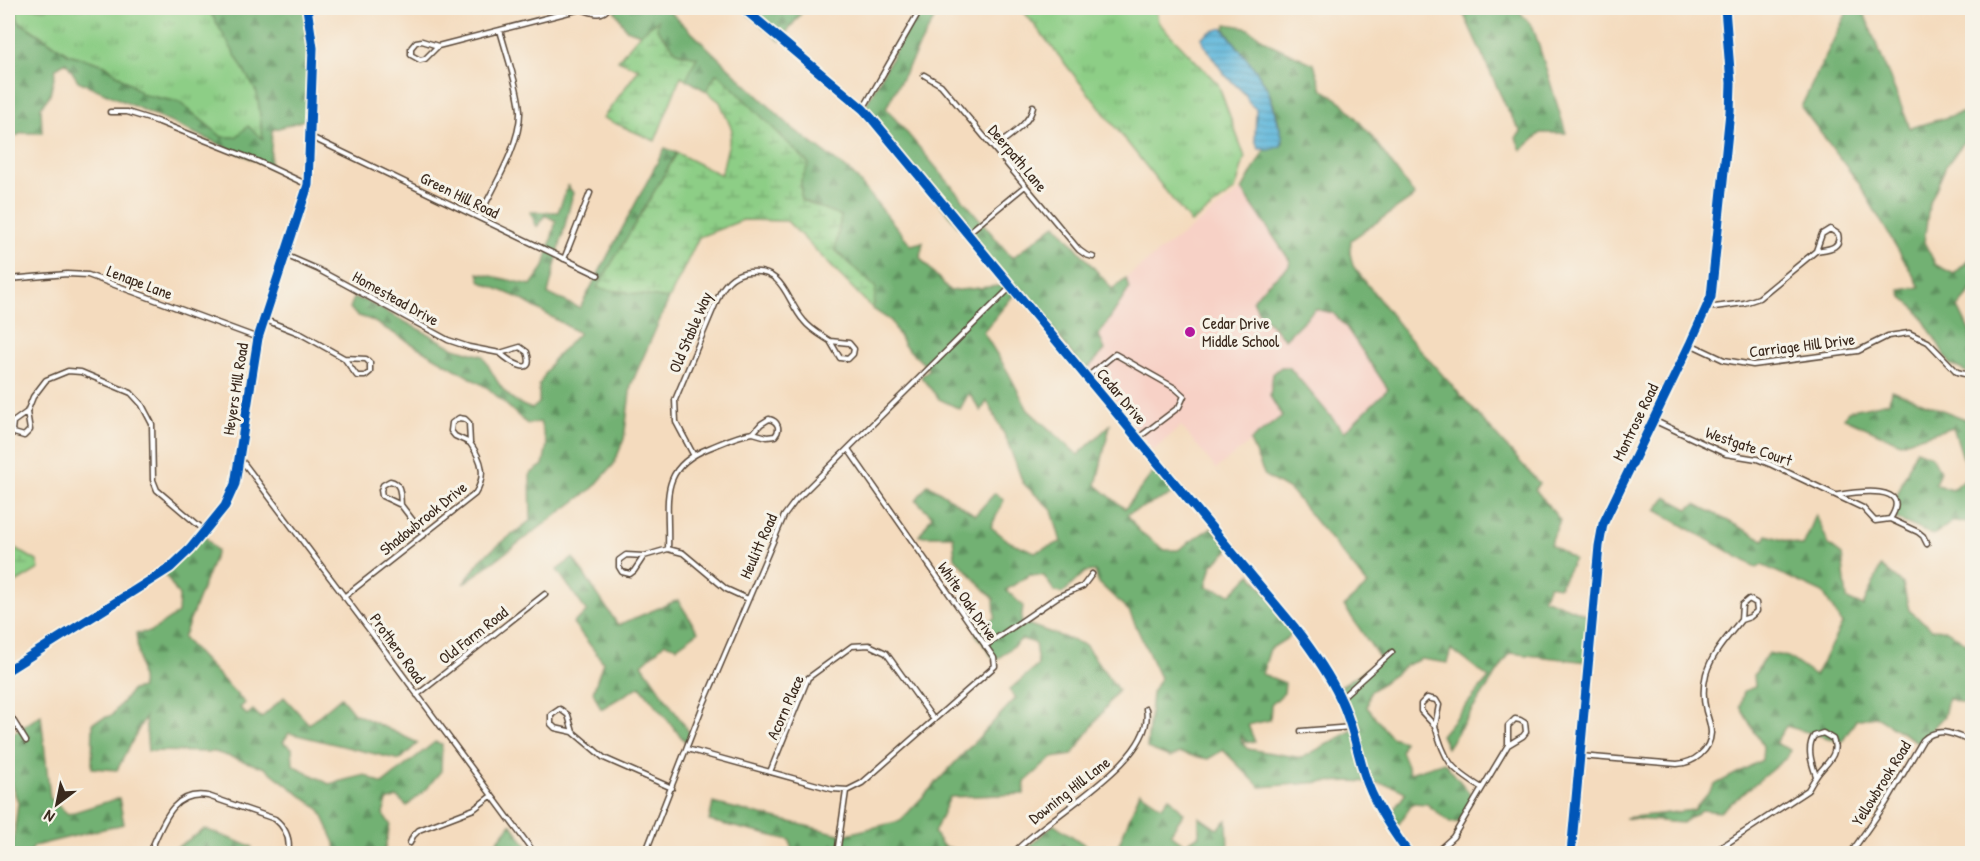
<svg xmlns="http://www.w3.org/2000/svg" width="1980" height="861" font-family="'Patrick Hand',sans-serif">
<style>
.built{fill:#f7d1c6}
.grass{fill:url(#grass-tufts);stroke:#647c52;stroke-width:1.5}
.forest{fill:url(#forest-firs);stroke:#566e48;stroke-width:1.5}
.wetland{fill:url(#wetland-marsh);stroke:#647c52;stroke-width:1.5}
.water{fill:url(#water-rules);stroke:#4c707d;stroke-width:1.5}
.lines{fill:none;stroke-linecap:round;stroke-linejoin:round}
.minor-casing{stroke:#574536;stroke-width:7}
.tertiary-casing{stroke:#574536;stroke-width:8}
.minor{stroke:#fff;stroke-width:4}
.tertiary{stroke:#fff;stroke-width:4.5}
.cycleway-casing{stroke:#f7f3e8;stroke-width:13}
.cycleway{stroke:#0057b8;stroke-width:9}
.poi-dot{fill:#b5179e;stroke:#f7f3e8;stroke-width:2}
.labels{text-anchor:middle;stroke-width:6;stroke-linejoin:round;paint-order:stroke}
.street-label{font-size:16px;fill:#3b2a1e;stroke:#f7f3e8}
.poi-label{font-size:16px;fill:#3b2a1e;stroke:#f7f3e8;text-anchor:start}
</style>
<defs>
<pattern id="grass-tufts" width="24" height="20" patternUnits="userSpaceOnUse" patternTransform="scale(1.5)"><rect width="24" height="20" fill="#8dce86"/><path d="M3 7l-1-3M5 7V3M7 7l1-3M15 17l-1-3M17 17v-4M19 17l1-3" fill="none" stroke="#74a76d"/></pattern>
<pattern id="forest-firs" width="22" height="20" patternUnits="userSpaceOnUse" patternTransform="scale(1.5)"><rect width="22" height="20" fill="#72b173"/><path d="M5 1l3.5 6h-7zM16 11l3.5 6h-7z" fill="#5f905e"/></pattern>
<pattern id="wetland-marsh" width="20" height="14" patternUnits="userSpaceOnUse" patternTransform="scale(1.5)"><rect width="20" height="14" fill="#8dce86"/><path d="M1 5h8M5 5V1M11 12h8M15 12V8" fill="none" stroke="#74a76d"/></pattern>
<pattern id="water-rules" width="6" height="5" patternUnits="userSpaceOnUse" patternTransform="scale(1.5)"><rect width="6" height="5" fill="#5eb7dc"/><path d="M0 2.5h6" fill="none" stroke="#4f95b2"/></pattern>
</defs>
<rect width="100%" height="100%" fill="#f7f3e8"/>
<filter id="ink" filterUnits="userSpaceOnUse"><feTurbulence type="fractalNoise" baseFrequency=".0167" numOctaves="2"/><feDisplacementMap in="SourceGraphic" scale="12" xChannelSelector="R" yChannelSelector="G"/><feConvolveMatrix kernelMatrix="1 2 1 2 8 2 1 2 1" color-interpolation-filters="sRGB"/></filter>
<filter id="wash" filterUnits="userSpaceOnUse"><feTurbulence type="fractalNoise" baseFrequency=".008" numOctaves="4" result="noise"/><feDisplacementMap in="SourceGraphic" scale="24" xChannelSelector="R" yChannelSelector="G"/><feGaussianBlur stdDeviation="1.35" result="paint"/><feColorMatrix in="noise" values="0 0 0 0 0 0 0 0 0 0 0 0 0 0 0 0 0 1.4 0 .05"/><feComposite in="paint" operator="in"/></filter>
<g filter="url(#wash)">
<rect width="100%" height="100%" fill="#f4dbbe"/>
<path class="built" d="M1242,190L1291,261L1289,266L1265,286L1315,309L1333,313L1346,327L1389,389L1344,432L1283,416L1216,469L1181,426L1153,451L1085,371L1105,350L1098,336L1129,289L1126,278L1160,251Z"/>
<path class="grass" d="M16,8H208L258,93L266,139L222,137L179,102L144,95L105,65L68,54L18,21Z
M1021,8H1156L1158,22L1218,84L1245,157L1235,190L1191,223Z"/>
<path class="forest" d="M8,8H16L18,21L68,54L105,65L144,95L179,102L222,137H236L248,126L263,139L257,93L208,8H306L309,17L311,118L272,130L270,167L78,81L66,62L56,68L50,95L41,107L42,133H22L8,140Z
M613,8H666L792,128L853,174L911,245L923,242L920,258L950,291L1008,285L862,112L919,8H940L886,108L1012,258L1056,224L1112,289L1126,278L1129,289L1099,335L1105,350L1085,371L1022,289L1012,297L983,332L1008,372L1028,410L1078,455L1110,425L1096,485L1125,509L1152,474L1165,473L1176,486L1171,495L1127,514L1138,530L1165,550H1178L1212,527L1230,549L1212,565L1206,587L1231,594L1251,574L1297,632L1270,649L1262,674L1285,683L1284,693L1271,705L1270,720L1248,725L1255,742H1244L1241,733V741L1248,749L1302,758L1353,730L1336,689L1381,660L1344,606L1368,585L1291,491L1265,476L1250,441L1282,416L1270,396L1273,374L1281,367H1289L1344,432L1388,389L1346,327L1333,313L1315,309L1285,339L1258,311L1253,300L1265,286L1289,266L1290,261L1242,190L1265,149L1269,150L1283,143V140C1279,124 1276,106 1268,90C1257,68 1238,49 1225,29L1226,24L1245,27L1272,45L1314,64L1322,89L1342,102L1369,133L1415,196L1351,240L1350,253L1353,266L1406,334L1539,483L1535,489L1560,520L1550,544L1574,559L1559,587L1549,585L1543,598L1592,617L1588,662L1510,653L1447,748L1441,735L1489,678L1451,649L1447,663L1421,659L1407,665L1370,692L1367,707L1391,737L1404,741L1401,751L1410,773L1444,762L1473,797L1460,822L1450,823L1427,804L1413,803L1394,831L1387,819L1406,793C1380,772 1295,785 1260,787L1223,750L1208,759L1180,753L1170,757L1147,748L1152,693L1160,678L1129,611L1098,582L1095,571L1085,572L1063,593L1055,592L1044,576L1029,575L1006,590L1023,606L1021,622L1085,645L1118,690L1072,755L1052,758L1025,782L1024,794L950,797L934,833L943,846L966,853H792L790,840L709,821L713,803L843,835L900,821L1016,698L1009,690L1038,665L1035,643L1022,639L995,661L975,633L995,617L994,599L955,558L953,536H919L932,516L916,500L928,484L975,515L995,493L1004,500L991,527L1010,542L1035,552L1061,542L1052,510L1023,483L1006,438L987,401L981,411L969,393L960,409L939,399L921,377L929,369L904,345L891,321L873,309L875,288L835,250L841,216L801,200V180L716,74L706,91L686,79L697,57L678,53L657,29V21L640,34L626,29Z
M741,8H805L780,41Z
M1461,8H1516L1533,27L1566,133H1541L1521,150L1516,138L1521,132L1507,109Z
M1849,8H1862L1910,128L1972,110V131L1946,166L1929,205L1924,242L1936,265L1954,274L1972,257V291L1958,307L1970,332L1971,374L1951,365L1918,311L1902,297L1900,290L1920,287L1858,182L1801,107Z
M665,148L677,153L598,288L669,299L631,385L624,439L614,464L593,488L463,584L483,557L531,520L530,474L543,465L547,445L540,422L527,424L488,388L371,320L356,315L350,308L354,298L366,301L454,348L483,356C497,381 504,400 532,409L539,403V385L553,360L579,333L519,298L481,282L478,273L531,285L544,267L556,221L545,215L537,227L530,212H558L568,186L573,193L548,294L580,308Z
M1891,390L1965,419L1972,418V520L1966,523L1954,521L1933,535L1896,519L1897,495L1916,450L1932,456L1940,471L1935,484L1951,490L1969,476L1953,427L1900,443L1844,418L1848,411L1889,402Z
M1666,497L1688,509L1696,504L1764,540L1767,535L1803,546L1816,515L1829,545L1842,555L1847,599L1863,606L1881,566L1903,584L1909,610L1932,629L1947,630L1972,648V707L1948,698L1944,716L1919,743L1875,716L1856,720L1842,742L1786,726L1775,743L1790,750L1786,758L1720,812L1701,810L1682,823L1625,818L1694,810L1716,784L1762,760L1763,746L1740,707L1744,691L1755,687L1754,675L1768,653L1788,657L1815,676L1842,624L1823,593L1762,565L1757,568L1656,510Z
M202,533L217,551L183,638L245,703L240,708L247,715L253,710L261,718L284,697L309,724L341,697L354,713L418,743L400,760L289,733L283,742L292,748L293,765L329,784L365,775L382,784L435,742L442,744L441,771L425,790L407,806L397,797L387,801L383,814L390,824L384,853H336L335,843L320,810L265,768L215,752L148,751L145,717L117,770L92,768L93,722L112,715L132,690L142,688L136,633L150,632L178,613L179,596L163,571Z
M573,558L618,625L678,600L698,632L677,647L665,643L642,664L691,735L687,744L640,686L601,709L593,692L603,662L573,623L587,612L557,570Z
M41,715L50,798L68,814L119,798L124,824L34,846L30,853H12L18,802L8,775V737Z
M1140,792L1162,807L1169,797L1184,813L1170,834L1185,844L1199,835V817L1217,829L1227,820L1228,853H1022L1054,824L1088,847L1118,846Z
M511,824L533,854H487Z
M205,829L252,847L249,853H168Z"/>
<path class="wetland" d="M658,20L657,29L678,53L697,57L686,79L681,76L655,141L603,118L639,69L618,60L640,34Z
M716,74L721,76L809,164L801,180V200L841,216L835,250L876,288L873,309L787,221L743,220L699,237L669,299L597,288L677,153L721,175L732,130L720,102L706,91Z
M8,544L37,561L39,569L14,584H8Z"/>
<path class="water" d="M1223,28L1257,72L1268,90L1283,139L1281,146L1269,150L1259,149L1255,140L1256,109L1249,103L1245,94L1224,74L1203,43L1202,37L1210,32Z"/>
</g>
<g filter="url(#ink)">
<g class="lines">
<g class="minor-casing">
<path id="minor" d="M583,8L581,9C590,12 602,18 608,8
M422,41L438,46L425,59L420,60L411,55V48L416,42Z
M438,46L581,9
M924,75L941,85L1079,250L1086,255L1093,257
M863,109L921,8
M110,112H127L159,122L257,161L308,185
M311,137L598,275
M994,148C1006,138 1032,123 1033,106
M479,217C493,188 521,144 520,111C519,89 506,53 500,30
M1830,229L1838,234C1842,249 1827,249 1816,251L1822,234Z
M968,233L1025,186
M285,255L317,269L448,340L469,347L500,353
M564,259L590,193
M9,279L67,274L88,275L258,338
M1707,308L1744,303L1759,298L1816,251
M263,319L301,334L344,358
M830,341L849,343L854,349L853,354L848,359L840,358Z
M1690,344L1724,360L1753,365L1858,351L1888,336L1909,333L1928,342L1957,372L1972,376
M520,347L527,352C536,380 508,360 500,353Z
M344,358L366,359L370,363V372L365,376H357Z
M1087,377L1115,354L1175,388L1184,396L1179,407L1138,438
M27,412L30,430L24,436L14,433L12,430L13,422L27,412L33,397L46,380L68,371L81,372L131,393L142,405L152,424L153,480L157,490L204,530
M459,418L465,419L469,423L470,443L455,436L451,431L452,423Z
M769,419C778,421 781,429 775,436L767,437L753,433L761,424Z
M1653,420L1726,454L1757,459L1772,465L1863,508L1875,521L1890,519L1918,532L1923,536L1927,544
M693,454L676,422L675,400L720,293C726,282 735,273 749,272C785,268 786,301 804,321C811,330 821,335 830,341
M240,458L374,636L535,854
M390,481C402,483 400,495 401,505L382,496L381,490L383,485Z
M1838,495C1856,492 1914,483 1890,519
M401,505L424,535
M668,549C670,502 656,469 709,448C724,442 738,435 753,433
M626,555L644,556L634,571L630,574L622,572L619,567V560Z
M644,556L668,549L683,553L726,589L748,599
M344,597L475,494C487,475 482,460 470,443
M1749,599L1756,603L1757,611L1750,617L1741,620L1742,605Z
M985,646L1057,597L1083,586L1092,574
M417,695L545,594
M1341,698L1392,652
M1427,698L1436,700L1439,705L1435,726L1421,711V704Z
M560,709L568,715L573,732L555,728L551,724V715Z
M8,712L26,741
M1515,719L1520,720L1525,723L1526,732L1523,736L1508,745V726Z
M1435,726C1446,762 1449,768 1482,788
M1301,731L1352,727
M573,732L604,758L672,788
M687,749L832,789L848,790L862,783L995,666L994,658L848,449
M1580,756L1677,764C1694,763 1710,751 1711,733C1711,725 1708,718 1706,711C1703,699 1703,686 1706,674C1712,653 1728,637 1741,620
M770,772L808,678L852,646L869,645L886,653L934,720
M410,843L413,836L419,830L474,809L491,796
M149,854C162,827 171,789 208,796L275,819C286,828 291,839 288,854
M645,854L702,708L784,516L796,500L1012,286
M837,854L846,791
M1013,854C1043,818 1157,761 1146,709
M1434,854L1453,837L1508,745
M1571,854L1599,546L1603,524L1690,344L1711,297L1730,112L1731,83L1725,8
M1711,854L1808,790C1811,785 1813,781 1816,777C1824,764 1840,756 1833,739L1823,733L1814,736C1806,748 1812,764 1816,776
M1850,854L1886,803L1923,740C1939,725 1955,735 1972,742"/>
</g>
<g class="tertiary-casing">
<path id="tertiary" d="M743,8L863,109L873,120L1295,628C1312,650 1328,672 1340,698C1352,722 1356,747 1364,773C1373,803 1391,828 1409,854
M8,670L170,568L190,549L225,506L235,484L258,338L308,185L313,48L307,8"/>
</g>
<use href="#minor" class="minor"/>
<use href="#tertiary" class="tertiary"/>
<g class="cycleway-casing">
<path id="cycleway" d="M743,8L863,109L873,120L1295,628C1312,650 1328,672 1340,698C1352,722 1356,747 1364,773C1373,803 1391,828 1409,854
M8,670L170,568L190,549L225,506L235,484L258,338L308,185L313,48L307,8
M1571,854L1599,546L1603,524L1690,344L1711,297L1730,112L1731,83L1725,8"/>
</g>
<use href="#cycleway" class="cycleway"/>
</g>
</g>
<circle class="poi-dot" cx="1190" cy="332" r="6"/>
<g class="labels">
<g class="street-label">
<text transform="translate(1018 158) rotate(50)" y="6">Deerpath Lane</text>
<text transform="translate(460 195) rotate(26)" y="6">Green Hill Road</text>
<text transform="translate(140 282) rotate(21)" y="6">Lenape Lane</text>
<text transform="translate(396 298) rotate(29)" y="6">Homestead Drive</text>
<text transform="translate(690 332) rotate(-67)" y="6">Old Stable Way</text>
<text transform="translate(1802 345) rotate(-7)" y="6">Carriage Hill Drive</text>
<text transform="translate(235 389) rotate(-81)" y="6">Heyers Mill Road</text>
<text transform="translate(1122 396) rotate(50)" y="6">Cedar Drive</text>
<text transform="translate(1635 422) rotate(-64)" y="6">Montrose Road</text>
<text transform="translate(1749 446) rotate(19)" y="6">Westgate Court</text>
<text transform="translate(423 518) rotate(-39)" y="6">Shadowbrook Drive</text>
<text transform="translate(758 546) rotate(-66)" y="6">Heulitt Road</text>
<text transform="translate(968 601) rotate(55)" y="6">White Oak Drive</text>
<text transform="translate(473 635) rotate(-38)" y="6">Old Farm Road</text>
<text transform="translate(398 648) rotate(54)" y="6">Prothero Road</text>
<text transform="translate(785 707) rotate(-66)" y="6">Acorn Place</text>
<text transform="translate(1881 783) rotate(-58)" y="6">Yellowbrook Road</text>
<text transform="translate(1069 790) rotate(-38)" y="6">Downing Hill Lane</text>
</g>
<g class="poi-label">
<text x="1202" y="329">Cedar Drive<tspan x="1202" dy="18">Middle School</tspan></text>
</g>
</g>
<rect width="1980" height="861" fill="none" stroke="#f7f3e8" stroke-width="30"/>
<g transform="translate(57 804) rotate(212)" stroke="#f7f3e8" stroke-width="4.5" paint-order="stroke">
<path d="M0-4.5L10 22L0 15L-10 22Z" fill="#3b2a1e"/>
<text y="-9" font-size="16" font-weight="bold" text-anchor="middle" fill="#3b2a1e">N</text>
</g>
</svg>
